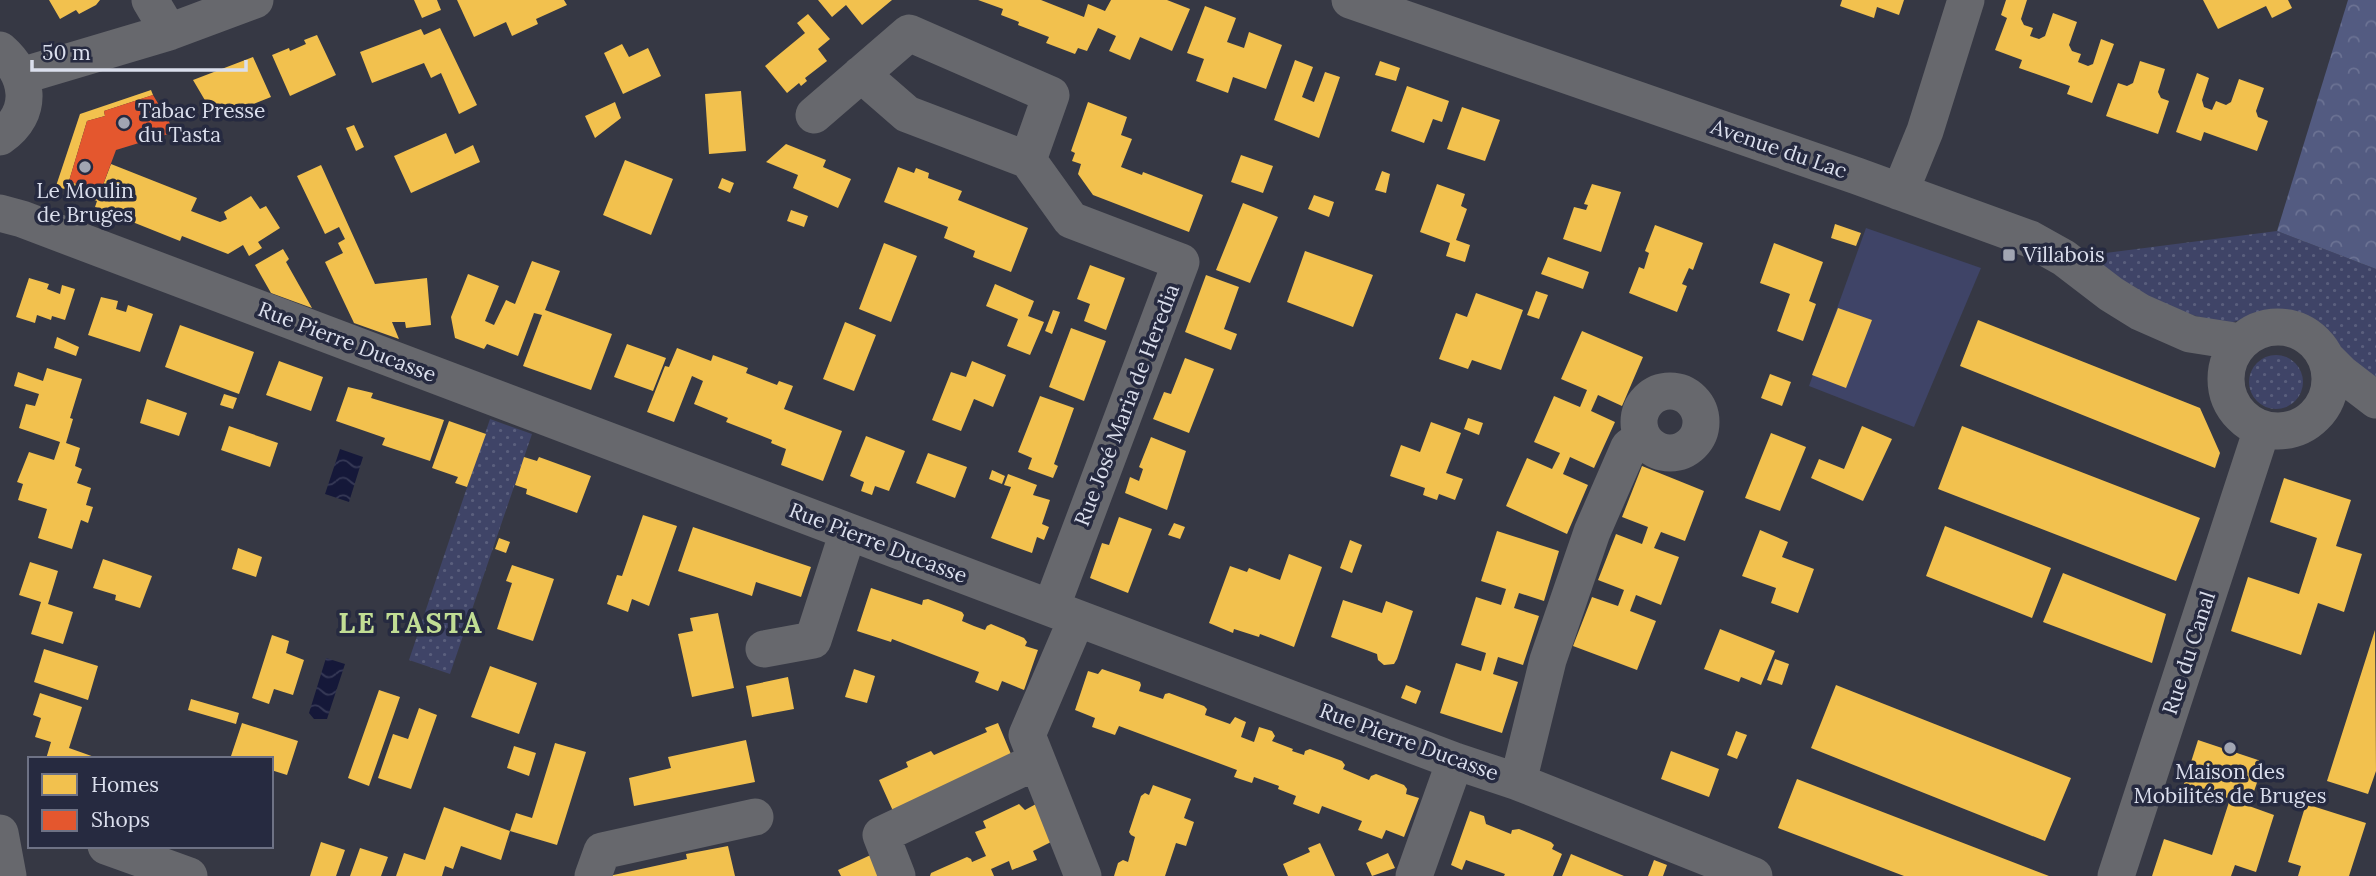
<svg xmlns="http://www.w3.org/2000/svg" width="2376" height="876" font-family="Lora,serif">
<style>
.grass{fill:url(#grass-dots)}
.forest{fill:url(#forest-crowns)}
.garden{fill:#3f4467}
.water{fill:url(#water-waves)}
.homes{fill:#f2c14e}
.shops{fill:#e4572e}
.lines{fill:none;stroke-linecap:round;stroke-linejoin:round}
.minor{stroke:#67686d;stroke-width:37}
.poi-dot{fill:#a1a5b2;stroke:#262a40;stroke-width:2.5}
.labels{text-anchor:middle;stroke-width:7;stroke-linejoin:round;paint-order:stroke}
.poi-label{font-size:21px;fill:#dbdfed;stroke:#262a40;text-anchor:start}
.street-label{font-size:21px;fill:#dbdfed;stroke:#262a40}
.district-label{font-size:28px;font-weight:bold;letter-spacing:2px;fill:#c1dd94;stroke:#262a40}
</style>
<defs>
<pattern id="grass-dots" width="8" height="8" patternUnits="userSpaceOnUse" patternTransform="scale(1.75)"><rect width="8" height="8" fill="#3f4467"/><path d="M2 2h.1M6 6h.1" fill="none" stroke="#5a5f7d" stroke-width="1.8" stroke-linecap="round"/></pattern>
<pattern id="forest-crowns" width="20" height="18" patternUnits="userSpaceOnUse" patternTransform="scale(1.75)"><rect width="20" height="18" fill="#535b81"/><path d="M2 6a3 3 0 1 1 6 0M12 15a3 3 0 1 1 6 0" fill="none" stroke="#6b7293"/></pattern>
<pattern id="water-waves" width="16" height="10" patternUnits="userSpaceOnUse" patternTransform="scale(1.75)"><rect width="16" height="10" fill="#151839"/><path d="M0 5q4-4 8 0t8 0" fill="none" stroke="#363956"/></pattern>
</defs>
<rect width="100%" height="100%" fill="#363844"/>
<path class="grass" d="M2277,231L2376,269V379L2337,350L2319,327L2299,316L2281,311L2224,324L2182,312L2138,294L2090,255Z
M2249 382a27 27 0 1 1 54 0a27 27 0 1 1-54 0Z
M490,419L532,434L450,674L409,660Z"/>
<path class="forest" d="M2348,0H2376V269L2277,231Z"/>
<path class="garden" d="M1866,228L1981,268L1914,427L1809,386Z"/>
<path class="water" d="M340,449L363,457L349,502L325,494Z
M326,658L345,664L327,719H314L309,713Z"/>
<path class="homes" d="M49,0H100L96,5L79,14L76,10L60,19Z
M414,0H437L441,10L422,18Z
M457,0H564L567,5L536,19L538,24L512,36L506,22L474,37Z
M818,0H892L862,25L846,5L832,17Z
M978,0H1041L1084,17L1088,4L1105,11L1111,0H1167L1190,9L1172,51L1140,37L1130,60L1109,51L1116,36L1098,28L1087,51L1078,48L1075,54L1046,43L1049,37L1018,25L1019,22L1001,15L1003,9Z
M1842,0H1904L1899,15L1877,7L1874,18L1840,6Z
M2006,0H2027L2021,19L2024,25L2033,28L2030,36L2039,39L2045,36L2053,13L2077,22L2069,45L2072,51L2081,54L2078,62L2088,66L2093,64L2101,39L2114,44L2092,103L2067,94L2070,86L2019,68L2022,60L1995,50L2007,18L2001,15Z
M2203,0H2288L2292,8L2272,18L2266,6L2218,29Z
M1205,6L1236,18L1227,42L1244,48L1249,32L1282,45L1266,89L1233,77L1228,93L1196,81L1204,59L1187,53Z
M808,14L830,39L818,49L827,61L805,78L807,81L801,86L799,83L787,93L765,66L805,33L797,23Z
M440,28L477,105L459,114L441,73L431,78L424,63L372,83L360,52L421,29L424,35Z
M317,35L336,75L290,96L272,55L289,48L290,51L306,44L304,40Z
M622,44L629,57L648,48L661,76L623,94L604,53Z
M253,57L271,97L216,119L193,80Z
M1295,60L1313,67L1302,97L1314,102L1325,72L1340,77L1319,138L1274,120Z
M1380,61L1400,68L1396,81L1375,75Z
M2140,61L2165,69L2158,92L2161,98L2169,101L2158,134L2106,116L2118,83L2127,86L2133,83Z
M2197,73L2209,78L2202,100L2204,107L2212,110L2216,101L2226,105L2231,102L2239,79L2264,88L2256,111L2258,117L2268,121L2257,151L2204,132L2201,141L2176,132Z
M1407,86L1449,101L1442,122L1433,119L1424,143L1391,131Z
M151,90L153,95L104,111L105,116L87,121L69,181L100,193L111,164L197,198L191,211L220,222L227,219L224,212L251,196L260,209L266,206L280,228L258,242L262,248L249,256L243,245L228,254L182,236L180,241L95,207L97,201L56,186L80,114Z
M741,91L746,151L709,154L705,94Z
M615,102L621,118L595,138L585,116Z
M1088,102L1127,117L1121,135L1132,139L1121,167L1142,175L1143,172L1203,195L1189,232L1093,195L1078,174L1081,164L1072,161L1075,153L1071,151Z
M1462,107L1500,120L1485,161L1447,149Z
M354,125L364,147L356,151L346,128Z
M446,133L455,154L473,145L480,162L411,193L394,156Z
M786,144L826,160L823,167L851,179L838,208L793,188L798,175L766,162Z
M1241,155L1273,166L1263,193L1231,182Z
M625,160L673,179L651,235L603,215Z
M321,165L375,284L427,278L431,325L406,328L405,322H392L399,339L354,323L325,262L343,253L338,243L345,239L339,227L325,234L297,176Z
M898,167L914,173L916,168L929,173L928,178L962,191L958,200L1028,228L1011,272L973,257L975,251L944,238L948,227L884,202Z
M1382,171L1390,174L1386,193L1375,190Z
M722,178L734,183L730,193L718,188Z
M1437,184L1465,194L1461,206L1467,209L1456,240L1470,245L1465,262L1446,256L1450,243L1420,232Z
M1592,184L1621,192L1601,252L1563,239L1574,207L1586,210L1588,205L1584,204Z
M1314,195L1334,202L1329,217L1308,209Z
M1243,203L1278,217L1250,283L1216,270Z
M791,210L808,216L804,227L787,221Z
M1835,224L1861,233L1856,246L1831,238Z
M1655,225L1703,243L1693,270L1689,268L1682,284L1687,286L1677,312L1629,293L1639,267L1644,269L1649,253L1645,251Z
M884,243L917,256L891,322L859,309Z
M1774,243L1823,262L1809,301L1816,304L1803,341L1777,331L1790,294L1760,283Z
M283,249L289,259L286,262L312,308L271,293L255,265Z
M1305,251L1373,275L1353,327L1287,302Z
M1548,257L1589,272L1583,289L1541,274Z
M532,261L560,271L545,310L612,334L591,390L523,366L542,315L534,313L518,356L487,344L484,349L455,338L451,317L468,274L499,286L485,321L494,325L506,300L515,304Z
M1090,265L1125,278L1106,330L1084,321L1090,304L1077,299Z
M1206,275L1239,287L1224,329L1237,334L1231,350L1185,332Z
M29,278L49,284L47,289L60,294L62,285L75,289L65,320L52,316L51,320L37,315L35,323L16,317Z
M995,284L1034,301L1028,316L1044,322L1030,355L1007,346L1018,319L986,306Z
M1536,291L1548,295L1539,319L1527,315Z
M1476,293L1523,310L1501,370L1472,360L1468,369L1439,359L1456,313L1467,317Z
M101,297L118,301L116,309L126,312L128,305L153,314L140,352L88,335Z
M1838,308L1872,320L1846,388L1812,375Z
M1053,310L1060,312L1052,334L1045,331Z
M1978,320L2200,408L2220,453L2215,468L1960,366Z
M845,322L876,335L854,391L823,379Z
M180,325L254,352L239,394L165,367Z
M1071,328L1106,341L1084,401L1049,387Z
M1582,331L1643,357L1622,406L1598,395L1591,411L1615,422L1594,468L1570,457L1563,474L1588,485L1567,534L1506,506L1527,458L1552,469L1560,453L1534,442L1554,396L1580,407L1587,390L1561,379Z
M57,337L79,347L76,356L54,348Z
M627,344L666,358L653,391L614,377Z
M677,348L711,361L713,355L748,368L746,373L777,385L779,381L793,386L784,409L842,431L823,481L781,465L786,449L771,443L772,440L726,422L728,418L694,404L703,381L692,376L674,422L647,412L665,366L669,367Z
M1185,358L1214,369L1189,433L1153,419L1164,392L1171,394Z
M279,361L323,377L311,411L266,395Z
M972,361L1006,375L993,407L974,399L961,431L932,420L951,372L966,377Z
M47,368L82,379L70,418L73,419L66,443L80,448L75,466L82,469L77,483L91,488L86,505L93,507L88,523L81,520L72,549L38,538L47,509L18,500L23,484L17,482L29,452L54,460L60,442L19,428L26,404L35,406L39,394L14,386L18,372L43,381Z
M1770,374L1791,382L1782,406L1761,398Z
M348,387L373,393L371,398L444,420L430,461L382,445L385,438L336,421Z
M224,394L237,398L233,409L220,405Z
M1040,396L1074,408L1054,464L1058,466L1053,478L1028,469L1032,458L1018,452Z
M147,399L187,413L179,436L140,423Z
M1468,418L1483,423L1479,435L1464,429Z
M449,421L486,434L467,487L455,483L458,477L432,468Z
M1431,422L1461,433L1446,473L1463,479L1455,500L1439,494L1437,500L1423,495L1425,488L1390,476L1401,445L1420,452Z
M229,426L278,443L270,467L221,450Z
M1862,426L1892,439L1863,501L1811,478L1819,459L1844,469Z
M1962,426L2200,518L2176,581L1938,489Z
M1771,433L1806,447L1780,511L1745,498Z
M866,436L905,451L889,491L875,486L872,495L861,491L864,482L850,476Z
M1151,437L1186,451L1167,510L1125,493L1130,477L1139,481L1143,469L1139,467Z
M928,453L967,467L955,498L916,483Z
M524,457L537,461L539,457L591,476L577,513L526,494L527,489L515,485Z
M1642,466L1704,491L1685,541L1661,532L1654,548L1679,557L1661,605L1636,595L1630,611L1656,621L1637,670L1573,646L1592,597L1618,606L1624,590L1598,580L1616,534L1642,544L1648,527L1622,517Z
M992,470L1005,476L1002,484L989,479Z
M1008,474L1037,485L1033,495L1050,500L1042,524L1049,527L1044,540L1037,537L1032,553L991,538L1011,487L1004,485Z
M2284,478L2351,500L2336,546L2362,554L2344,612L2318,603L2301,655L2231,631L2248,577L2299,594L2317,538L2270,522Z
M643,515L677,526L649,606L632,599L628,612L607,604L617,575L622,576Z
M1119,517L1152,529L1128,593L1090,578L1102,543L1109,545Z
M1174,523L1185,527L1180,539L1168,535Z
M1945,526L2051,568L2032,618L1926,576Z
M693,527L811,567L801,597L756,582L752,596L678,571Z
M1760,530L1788,542L1782,557L1814,569L1798,613L1771,603L1776,588L1742,576Z
M1497,531L1559,551L1544,601L1519,593L1514,608L1539,616L1523,665L1498,657L1493,674L1518,682L1502,733L1440,713L1456,663L1481,671L1486,653L1461,645L1476,597L1501,605L1506,589L1481,581Z
M499,538L510,542L506,553L495,549Z
M1350,540L1362,545L1352,573L1340,568Z
M238,548L262,557L256,577L232,569Z
M1289,554L1322,567L1294,647L1260,634L1259,637L1234,629L1233,633L1209,623L1230,566L1247,572L1249,568L1280,580Z
M103,559L152,576L140,608L115,600L116,595L93,588Z
M30,562L58,571L48,604L73,612L63,644L31,634L41,602L19,595Z
M512,565L554,579L533,641L497,629L512,583L506,581Z
M2063,573L2166,614L2152,663L2043,622Z
M871,588L922,605L923,600L928,599L962,612L964,615L962,621L974,626L985,630L987,626L991,624L1024,638L1027,642L1025,646L1038,650L1024,690L1002,681L998,691L975,682L979,672L892,639L891,642L857,631Z
M1343,600L1382,613L1386,601L1413,611L1397,659L1394,664L1384,665L1378,660L1377,654L1331,637Z
M718,613L734,688L692,697L678,634L693,631L690,618Z
M1720,629L1775,651L1761,685L1741,677L1739,682L1704,669Z
M2375,630L2376,771L2368,794L2327,781Z
M272,635L289,641L286,653L304,660L293,695L274,689L269,704L252,698Z
M44,649L98,666L88,700L34,682Z
M1775,659L1789,664L1782,685L1767,680Z
M490,666L537,683L519,734L471,717Z
M854,669L875,676L867,703L845,697Z
M1102,669L1140,682L1141,685L1139,691L1163,699L1165,694L1169,693L1204,706L1207,709L1205,715L1230,724L1235,717L1246,722L1241,737L1254,742L1259,727L1272,731L1275,736L1272,741L1293,749L1292,751L1304,755L1305,751L1310,749L1342,761L1345,765L1343,769L1369,780L1371,776L1376,774L1404,785L1407,789L1406,794L1419,798L1404,837L1386,830L1382,839L1358,830L1362,821L1322,806L1319,814L1293,804L1296,796L1278,789L1279,786L1254,777L1252,783L1234,777L1237,770L1119,726L1115,735L1092,727L1095,718L1075,710L1088,671L1098,674Z
M788,677L794,709L752,717L746,686Z
M1406,685L1421,691L1416,704L1401,698Z
M1836,685L2071,778L2045,841L1811,748Z
M379,690L400,697L369,786L348,778Z
M40,693L82,707L69,748L100,759H46L51,742L35,737L41,718L33,715Z
M191,699L239,713L236,724L188,710Z
M419,708L437,715L411,789L378,778L393,734L408,739Z
M242,723L298,741L287,775L271,770V759H230Z
M998,723L1013,759L893,811L879,780L908,767L906,762L931,751L934,755L959,744L987,732L985,728Z
M1736,731L1747,735L1737,759L1727,755Z
M746,740L755,782L634,806L629,778L671,768L668,757Z
M2198,740L2264,762L2249,806L2274,815L2256,872L2235,865L2231,876H2152L2164,839L2212,855L2230,799L2184,784Z
M555,743L586,752L557,845L510,831L501,860L461,846L453,869L445,866L442,876H396L404,853L425,860L444,807L510,831L516,813L532,818Z
M514,746L536,753L529,776L507,768Z
M1671,751L1719,769L1709,797L1661,779Z
M1797,779L2049,876H1904L1778,828Z
M1153,785L1191,799L1184,818L1194,822L1186,846L1176,843L1165,876H1114L1118,863L1123,860L1128,862L1135,837L1131,835L1129,832L1141,796L1145,793L1149,795Z
M1019,804L1025,810L1036,804L1053,841L1033,851L1037,860L1012,870L1009,861L991,869L994,876H930L931,873L967,857L971,859L972,862L986,856L975,832L986,828L983,821Z
M2306,804L2366,823L2349,876H2298L2301,866L2288,862Z
M1470,811L1484,816L1486,824L1511,834L1512,830L1519,829L1551,842L1554,845L1552,849L1562,854L1553,876H1504L1505,874L1466,860L1462,870L1451,865Z
M321,842L345,850L336,876H310Z
M1320,843L1335,876H1288L1283,864L1310,852L1308,848Z
M728,846L735,876H609L687,859L686,854Z
M360,848L388,857L381,876H350Z
M875,853L893,876H841L838,870Z
M1388,853L1395,868L1372,876L1366,863Z
M1571,854L1624,876H1562Z
M1654,860L1667,865L1663,876H1648Z"/>
<path class="shops" d="M153,95L175,132L116,150L100,193L69,181L87,121L105,116L104,111Z"/>
<g class="lines">
<path class="minor" d="M150,0L169,32
M1350,0L1857,176L2030,239L2064,258L2111,294L2140,312L2190,334L2241,342
M0,50C29,75 35,113 0,137
M861,74L907,114L1028,160
M21,76L169,32L255,0
M814,115L909,33L1051,95L1028,160L1071,220L1181,262L1051,608
M1900,192L1925,131L1966,0
M0,213L22,219L1455,761L1518,782L1754,876
M2226 379a52 52 0 1 1 104 0a52 52 0 1 1-104 0Z
M2325,357L2342,374L2376,400
M1639 422a31 31 0 1 1 62 0a31 31 0 1 1-62 0Z
M1077,618L1027,735L1083,876
M764,649L813,640L848,532
M1518,782L1548,660L1592,532L1629,447L1643,437
M0,833L8,876
M106,846L189,876
M593,876L602,851L755,817
M897,876L881,835L1037,761
M1414,876L1455,761
M2116,876L2262,429"/>
</g>
<g class="poi-dot">
<circle cx="124" cy="123" r="7"/>
<circle cx="85" cy="167" r="7"/>
<rect x="2002" y="248" width="14" height="14" rx="3.5"/>
<circle cx="2230" cy="748" r="7"/>
</g>
<g class="labels">
<g class="poi-label">
<text x="138" y="118">Tabac Presse<tspan x="138" dy="24">du Tasta</tspan></text>
<text x="85" y="198" text-anchor="middle">Le Moulin<tspan x="85" dy="24">de Bruges</tspan></text>
<text x="2023" y="262">Villabois</text>
<text x="2230" y="779" text-anchor="middle">Maison des<tspan x="2230" dy="24">Mobilités de Bruges</tspan></text>
</g>
<g class="street-label">
<text transform="translate(1779 149) rotate(19)" y="7">Avenue du Lac</text>
<text transform="translate(347 342) rotate(21)" y="7">Rue Pierre Ducasse</text>
<text transform="translate(1127 405) rotate(-69)" y="7">Rue José Maria de Heredia</text>
<text transform="translate(878 543) rotate(21)" y="7">Rue Pierre Ducasse</text>
<text transform="translate(2189 653) rotate(-72)" y="7">Rue du Canal</text>
<text transform="translate(1409 742) rotate(20)" y="7">Rue Pierre Ducasse</text>
</g>
<g class="district-label">
<text x="411" y="633">LE TASTA</text>
</g>
</g>
<rect x="28" y="757" width="245" height="91" fill="#262a40" stroke="#6e7285" stroke-width="2"/>
<rect x="42" y="774" width="35" height="21" fill="#f2c14e" stroke="#6e7285" stroke-width="2"/>
<text x="91" y="792" font-size="21" fill="#dbdfed">Homes</text>
<rect x="42" y="810" width="35" height="21" fill="#e4572e" stroke="#6e7285" stroke-width="2"/>
<text x="91" y="827" font-size="21" fill="#dbdfed">Shops</text>
<path d="M32 60v10h214v-10" fill="none" stroke="#dbdfed" stroke-width="3.5"/>
<text x="42" y="60" font-size="21" fill="#dbdfed" stroke="#262a40" stroke-width="5" paint-order="stroke">50 m</text>
</svg>
